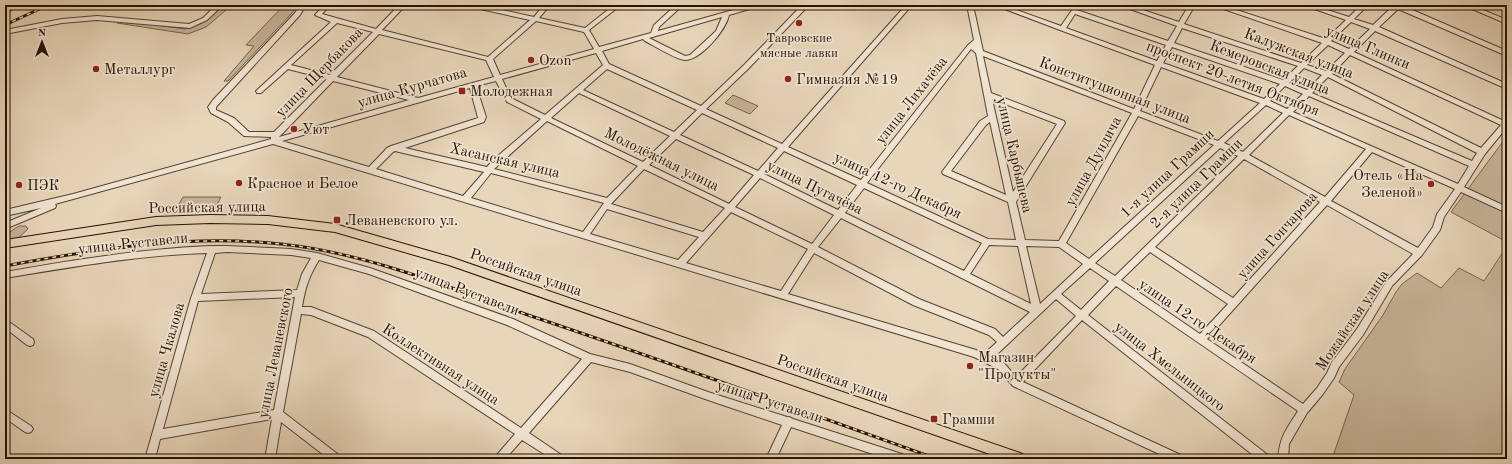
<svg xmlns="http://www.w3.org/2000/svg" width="1512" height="464" font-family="'Old Standard TT',serif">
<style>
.green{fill:#c7b59a;stroke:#76634d}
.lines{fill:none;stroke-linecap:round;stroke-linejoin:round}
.minor-casing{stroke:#56422e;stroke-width:2}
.major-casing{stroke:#261100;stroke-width:2}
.minor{fill:#f0e4d2;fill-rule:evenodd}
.major{fill:#e8d6ba;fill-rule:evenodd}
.rail-casing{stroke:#261100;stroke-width:3}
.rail{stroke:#f0e4d2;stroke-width:1.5;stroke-dasharray:4;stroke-linecap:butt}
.poi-dot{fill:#8f2418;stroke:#f0e4d2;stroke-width:1.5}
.labels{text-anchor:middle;stroke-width:3.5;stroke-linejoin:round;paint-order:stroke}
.far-poi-label{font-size:13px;fill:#261100;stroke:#f0e4d2}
.street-label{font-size:15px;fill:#261100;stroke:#f0e4d2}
.poi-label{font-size:15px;fill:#261100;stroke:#f0e4d2;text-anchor:start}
</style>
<rect width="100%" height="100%" fill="#e8d6ba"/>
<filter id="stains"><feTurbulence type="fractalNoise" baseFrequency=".005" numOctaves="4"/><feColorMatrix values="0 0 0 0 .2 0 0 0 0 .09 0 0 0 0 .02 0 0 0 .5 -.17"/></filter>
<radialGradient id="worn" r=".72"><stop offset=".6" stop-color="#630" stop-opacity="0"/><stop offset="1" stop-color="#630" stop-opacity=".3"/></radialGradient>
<path class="green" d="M222,5H232L206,27L188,34L117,23L120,20L185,29L206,20Z
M284,5H298L292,13L228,81H224L254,46L246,45Z
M733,95L758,106L750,114L725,103Z
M1507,136V242L1451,212Z
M183,197H221L215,209H176Z
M19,226H26L28,229L17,239L5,240V235Z
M1507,246V459H1332L1354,395L1339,382L1345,369L1383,315L1396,292L1402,284L1417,273L1441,288L1459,268L1484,281Z"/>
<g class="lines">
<g class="minor-casing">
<path id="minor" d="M216,5H223L207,20L190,28L97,20L62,23L5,34V30L62,19L97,16L189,24L203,18Z
M300,5H306L300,15L216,107V110L234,118L249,132H274L327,79L288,69L261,93H257L256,91L331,22L315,15L324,5H330L322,14L376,29L399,5H406L382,30L488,57L530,20L471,7L468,5H480L534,17L544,5H550L539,18L585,28L614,5H621L589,30L599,47L651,33L654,25L676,5H683L659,27L658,31L751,5H761L760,6L729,15C726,30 701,60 685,60C677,60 653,45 645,41L643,39L602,51L609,64L701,106L744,65L802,5H809L748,69L706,109L782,144L906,5H912L788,147L861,180L968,45L974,40L967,5H973L983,51L1134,109L1155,65L1060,30L994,5H1003L1061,26L1072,10L1074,9L1168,41L1177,26L1119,5H1128L1179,22L1189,5H1195L1184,24L1301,63L1322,43L1212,5H1221L1326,39L1346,20L1303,5H1312L1349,17L1361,5H1368L1354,19L1373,25L1393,6L1392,5H1401L1507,51V56L1398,9L1379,27L1507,84V89L1375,31L1354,52L1504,121L1507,120V127L1485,154L1464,187L1507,207V213L1461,192L1444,217L1440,230L1422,255L1392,286L1363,335L1339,367L1334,378L1323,394L1307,413L1289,444L1288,459H1278C1280,436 1286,430 1298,411L1116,286L1088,315L1269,456L1271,459H1258L1082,320L1023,382L1183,456L1185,459H1170L1013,386L998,369L974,357L273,144L55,204L56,206L55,208L5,229V223L41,208L5,216V210L73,194L271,139V137L244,136L228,122L211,113L208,107L213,100L295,13ZM1075,14L1166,45L1157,61L1066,28ZM722,17L716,31L690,55L685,56L649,38ZM536,21L584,32L594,49L500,75L493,59ZM1351,22L1370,29L1349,49L1331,41ZM337,23L373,32L330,75L291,65ZM1182,28L1298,66L1283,80L1174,43ZM379,34L486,60L494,77L418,98L337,77ZM1328,45L1345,53L1326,71L1307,65ZM1172,47L1280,84L1264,99L1163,63ZM971,49L976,53L988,116L980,121L942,172L943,174L1008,202L1016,240L988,239L867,183ZM596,53L603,65L545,115L511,98L502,79ZM1350,55L1501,125L1481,148L1332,74ZM983,56L1132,113L1059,241L1025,240L1016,202L1065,123L1064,121L991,93ZM1161,67L1260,103L1218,141L1140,111ZM1304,68L1322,75L1307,90L1289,83ZM607,69L697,110L674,132L583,90ZM1328,77L1477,153L1472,161L1312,93ZM333,81L409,100L279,137ZM496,81L507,102L541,119L492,161L487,167L405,148L484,122L486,117L476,86ZM1285,86L1303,94L1287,109L1270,101ZM470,88L478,118L391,146L387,148L369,167L282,141ZM579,93L670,136L643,162L551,118ZM1309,96L1469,166L1458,184L1293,112ZM992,99L1057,124L1013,192ZM1266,105L1283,113L1243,152L1224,143ZM702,113L778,148L758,171L680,135ZM1289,115L1366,149L1325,197L1249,155ZM1138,116L1214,145L1089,259L1066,243ZM547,121L638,166L607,198L494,169ZM990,122L1006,195L951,171L986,125ZM676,139L754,175L729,204L649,165ZM1220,148L1238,156L1115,276L1095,263ZM395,151L484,172L463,196L376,169L393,152ZM784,151L857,185L838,210L764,174ZM1372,152L1455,189L1437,214L1433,227L1418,248L1331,201ZM1244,159L1320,202L1233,298L1155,247ZM644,169L725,208L703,232L611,204ZM491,173L604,203L583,232L471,198ZM760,178L834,215L812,244L735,207ZM864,188L982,243L964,271L845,213ZM1327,205L1413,254L1386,282L1357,329L1332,362L1327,373L1317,388L1303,404L1207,339ZM607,209L699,237L678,260L590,234ZM731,212L808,249L781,291L686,263ZM841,218L1030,312L1003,337L995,329L919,299L818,247ZM989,245L1018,246L1031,304L970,274ZM1026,246L1059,247L1083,264L1040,304ZM1150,252L1228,304L1200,334L1121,280ZM814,253L913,305L989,335L997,342L984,354L976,350L788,294ZM1090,268L1109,281L1081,310L1061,294ZM1056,299L1076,316L1016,377L1004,363L993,358Z
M1463,5H1471L1507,20V24Z
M210,246H227L291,249L317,253L370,268L513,319L590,354L630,364L708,392L787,417H789L793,419L902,454L905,456L907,459H888L791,427L776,459H766L782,425L708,400L630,372L591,362L529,433L563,456L565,459H552L522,440L505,459H494L496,456L515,434L368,337L311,315L301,314L283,412L340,456L342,459H329L281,422L275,459H265L272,419L160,439L155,459H145L191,298L207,253C139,255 72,267 5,278V272C73,260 141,249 210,246ZM227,252L291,255L311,258L302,274L297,290L201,294L215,253ZM319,260L369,274L507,325L582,359L521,428L374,331L311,307H302C305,288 309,276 319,260ZM295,297L274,410L163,429L198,301Z
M5,319L33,339L34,342L33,345L30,346L27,345L5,328Z
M5,409L31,426L33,429L31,432L28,433L25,432L5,418Z"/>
</g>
<g class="major-casing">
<path id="major" d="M210,215L268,216L335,224L450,257L1020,453L1024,455L1026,459H1004L449,265L335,232L268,224L210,223L156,225L5,248V240L156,217Z"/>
</g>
<use href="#minor" class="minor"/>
<use href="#major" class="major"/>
<g class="rail-casing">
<path id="rail" d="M5,14L16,5
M5,25L48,5
M5,266C96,249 188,234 281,244C366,253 448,287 528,315C665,361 801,410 937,459"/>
</g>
<use href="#rail" class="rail"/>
</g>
<g class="poi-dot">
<circle cx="799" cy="23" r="4"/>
<circle cx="531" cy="60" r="4"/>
<circle cx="96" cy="69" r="4"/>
<circle cx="788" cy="79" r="4"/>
<rect x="458" y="87" width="8" height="8" rx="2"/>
<circle cx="294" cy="129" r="4"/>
<circle cx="239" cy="183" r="4"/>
<circle cx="1431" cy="184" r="4"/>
<circle cx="19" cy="185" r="4"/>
<rect x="333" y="216" width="8" height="8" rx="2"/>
<circle cx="970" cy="366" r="4"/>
<rect x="930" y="415" width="8" height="8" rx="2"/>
</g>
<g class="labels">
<g class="far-poi-label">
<text x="799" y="42">Тавровские<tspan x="799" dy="15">мясные лавки</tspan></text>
</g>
<g class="street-label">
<text transform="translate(1368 47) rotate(23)" y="5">улица Глинки</text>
<text transform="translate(1299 53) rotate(21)" y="5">Калужская улица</text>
<text transform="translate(1270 67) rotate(21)" y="5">Кемеровская улица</text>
<text transform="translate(319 72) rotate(-46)" y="5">улица Щербакова</text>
<text transform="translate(1233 78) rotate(21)" y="5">проспект 20-летия Октября</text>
<text transform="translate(412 87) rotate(-16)" y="5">улица Курчатова</text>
<text transform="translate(1115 90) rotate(21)" y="5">Конституционная улица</text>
<text transform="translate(911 100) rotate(-52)" y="5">улица Лихачёва</text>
<text transform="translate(1015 155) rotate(77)" y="5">улица Карбышева</text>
<text transform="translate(662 159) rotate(26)" y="5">Молодёжная улица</text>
<text transform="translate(505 160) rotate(13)" y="5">Хасанская улица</text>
<text transform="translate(1093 161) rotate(-61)" y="5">улица Дундича</text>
<text transform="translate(1167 173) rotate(-43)" y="5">1-я улица Грамши</text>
<text transform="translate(1196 183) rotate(-44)" y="5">2-я улица Грамши</text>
<text transform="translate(898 185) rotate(25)" y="5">улица 12-го Декабря</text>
<text transform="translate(815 187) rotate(26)" y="5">улица Пугачёва</text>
<text transform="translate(207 207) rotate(-1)" y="5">Российская улица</text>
<text transform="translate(1277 235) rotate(-48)" y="5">улица Гончарова</text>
<text transform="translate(133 243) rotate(-6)" y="5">улица Руставели</text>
<text transform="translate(526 272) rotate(19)" y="5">Российская улица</text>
<text transform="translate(467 291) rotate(21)" y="5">улица Руставели</text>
<text transform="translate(1352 320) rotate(-56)" y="5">Можайская улица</text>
<text transform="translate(1198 321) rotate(34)" y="5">улица 12-го Декабря</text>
<text transform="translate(166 350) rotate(-74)" y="5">улица Чкалова</text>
<text transform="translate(275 353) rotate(-79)" y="5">улица Леваневского</text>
<text transform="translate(441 364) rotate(33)" y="5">Коллективная улица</text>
<text transform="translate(1170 366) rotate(38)" y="5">улица Хмельницкого</text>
<text transform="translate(833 378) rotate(19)" y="5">Российская улица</text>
<text transform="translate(770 401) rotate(18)" y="5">улица Руставели</text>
</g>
<g class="poi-label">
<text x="539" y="65">Ozon</text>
<text x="104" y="74">Металлург</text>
<text x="796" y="84">Гимназия №19</text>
<text x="470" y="96">Молодежная</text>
<text x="302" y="134">Уют</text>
<text x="1423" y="180" text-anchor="end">Отель «На<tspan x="1423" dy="17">Зеленой»</tspan></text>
<text x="247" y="188">Красное и Белое</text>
<text x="27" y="190">ПЭК</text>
<text x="345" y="225">Леваневского ул.</text>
<text x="978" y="362">Магазин<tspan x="978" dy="17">"Продукты"</tspan></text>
<text x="942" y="424">Грамши</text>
</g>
</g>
<rect width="1512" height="464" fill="none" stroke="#e8d6ba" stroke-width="20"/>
<rect x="6" y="6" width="1500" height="452" fill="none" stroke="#261100" stroke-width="2"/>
<rect x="10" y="10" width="1492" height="444" fill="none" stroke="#261100"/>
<g transform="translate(42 42)" stroke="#f0e4d2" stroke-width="3" paint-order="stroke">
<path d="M0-3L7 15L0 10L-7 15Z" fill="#261100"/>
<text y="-6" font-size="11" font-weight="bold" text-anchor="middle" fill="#261100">N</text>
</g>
<rect width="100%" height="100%" filter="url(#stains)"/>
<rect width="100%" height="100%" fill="url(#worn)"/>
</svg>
